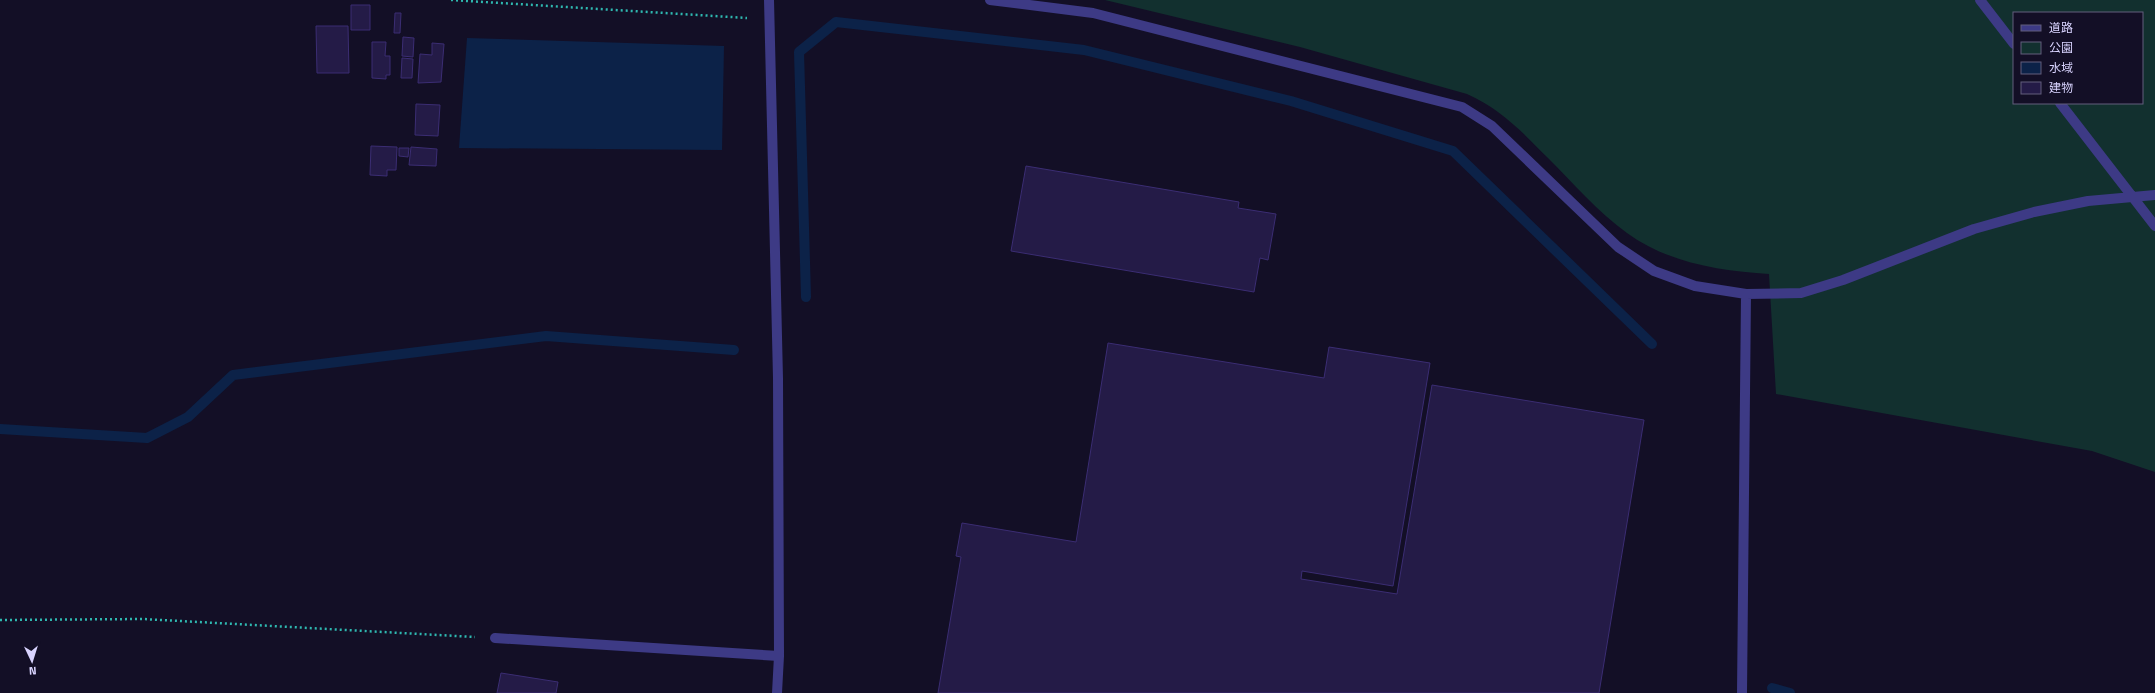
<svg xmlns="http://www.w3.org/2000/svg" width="2155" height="693" font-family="'Titillium Web','Noto Sans JP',sans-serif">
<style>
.green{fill:#12302f;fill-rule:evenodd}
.water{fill:#0c2248}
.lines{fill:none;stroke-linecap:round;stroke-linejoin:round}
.stream{stroke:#0c2248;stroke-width:10}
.building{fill:#241b47;stroke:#3b2d73}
.path{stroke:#2fb8b0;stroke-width:2.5;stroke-dasharray:2 3;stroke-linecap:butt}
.minor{stroke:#3d3a85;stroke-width:10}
</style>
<rect width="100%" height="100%" fill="#130f26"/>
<path class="green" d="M1105,0H2155V472L2092,451L1776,394L1769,274C1721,271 1668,263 1627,233C1598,212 1573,183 1548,158C1522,132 1501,109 1467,94L1300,47ZM2014,13H2142V103H2014Z"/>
<path class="water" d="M467,38L724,46L722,150L459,148Z"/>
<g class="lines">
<path class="stream" d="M806,297L799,52L836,22L1084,50L1291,101L1453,151L1652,344
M0,429L147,438L188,417L233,375L546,336L734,350
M1772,688L1790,693"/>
</g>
<path class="building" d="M351,5H370V30H351Z
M395,13H401L400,33H394Z
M316,26H348L349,73H317Z
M403,37L414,38L413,57L402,56Z
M372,42H386L385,56H390V75H386V79L372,78Z
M432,43L444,44L441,82L418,83L420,54L432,55Z
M402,58L413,59L412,78H401Z
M416,104L440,105L438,136L415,135Z
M371,146L397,147L396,170H387V176L370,175Z
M411,147L437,149L436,166L409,165Z
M399,148H409L408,157L399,156Z
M1026,166L1239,202L1238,208L1276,214L1268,260L1260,258L1254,292L1011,251Z
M1108,343L1324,378L1329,347L1430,363L1393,586L1302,571L1301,579L1397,594L1432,385L1644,420L1599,693H938L961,557L956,556L962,523L1076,542Z
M501,673L558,682L556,693H497Z"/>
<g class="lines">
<path class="path" d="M451,0L747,18
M0,620L143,619L475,637"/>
<path class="minor" d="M769,0L778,378L779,656L777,693
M990,0L1093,13L1462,107L1492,126L1618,247L1654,271L1695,286L1746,294L1801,293L1843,280L1974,229L2034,212L2088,201L2155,195
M1980,0L2014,44
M2060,103L2155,226
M495,638L779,656
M1742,693L1746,294"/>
</g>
<rect x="2013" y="12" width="130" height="92" fill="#130f26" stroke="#625e7d"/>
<rect x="2021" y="25" width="20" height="6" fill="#3d3a85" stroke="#625e7d"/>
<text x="2049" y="32" font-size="12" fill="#d9d4ff">道路</text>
<rect x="2021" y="42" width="20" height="12" fill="#12302f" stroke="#625e7d"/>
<text x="2049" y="52" font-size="12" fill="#d9d4ff">公園</text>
<rect x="2021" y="62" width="20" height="12" fill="#0c2248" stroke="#625e7d"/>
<text x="2049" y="72" font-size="12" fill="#d9d4ff">水域</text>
<rect x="2021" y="82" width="20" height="12" fill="#241b47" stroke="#625e7d"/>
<text x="2049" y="92" font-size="12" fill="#d9d4ff">建物</text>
<g transform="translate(32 661) rotate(176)" stroke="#130f26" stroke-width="3" paint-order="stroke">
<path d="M0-3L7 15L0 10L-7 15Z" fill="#d9d4ff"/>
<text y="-6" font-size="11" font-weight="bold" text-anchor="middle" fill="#d9d4ff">N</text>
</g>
</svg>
